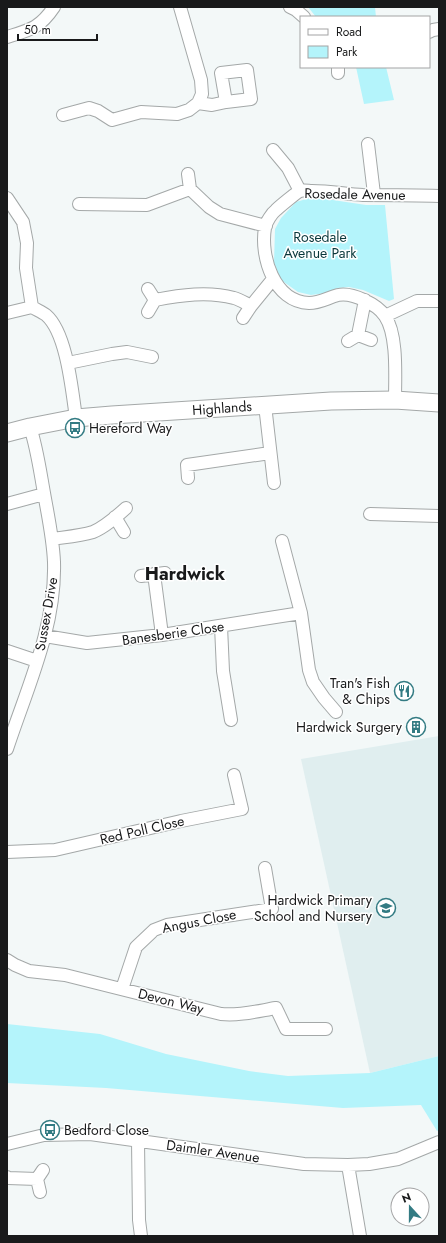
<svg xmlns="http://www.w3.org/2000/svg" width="446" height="1243" font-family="Jost,sans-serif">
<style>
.built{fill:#e0eeef}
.green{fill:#b4f4fb}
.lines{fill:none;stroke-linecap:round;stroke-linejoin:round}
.street-casing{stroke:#a4a8a8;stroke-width:14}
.secondary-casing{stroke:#a4a8a8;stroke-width:19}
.street{stroke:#fff;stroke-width:12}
.secondary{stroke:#fff;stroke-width:17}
.labels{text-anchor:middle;stroke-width:3;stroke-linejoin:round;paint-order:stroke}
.street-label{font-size:14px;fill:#191a1b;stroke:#fff}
.park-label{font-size:14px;fill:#09373b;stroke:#fff}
.poi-label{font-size:14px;fill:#191a1b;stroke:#fff;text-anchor:end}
.district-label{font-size:18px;font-weight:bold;fill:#191a1b;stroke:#fff}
</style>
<rect width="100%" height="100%" fill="#f3f8f8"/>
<path class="built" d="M439,736V1056L370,1073L301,759Z"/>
<path class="green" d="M308,7H375L376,17H316Z
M356,67H386L394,100L364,104Z
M313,197L366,205H385L394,299L389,301L363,290L349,287L337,288L326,293L311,295L298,292L281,280L274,263L275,229L281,218L296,202Z
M7,1024L100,1034L166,1054L249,1071L288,1076L370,1073L439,1056V1130L437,1131L421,1105L343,1108L106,1088L7,1083Z"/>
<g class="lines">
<g class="street-casing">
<path id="street" d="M290,7L296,10L304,17
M429,32L433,30L439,29
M7,37C30,30 40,28 54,7
M338,67V73
M198,103L212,105L226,102L221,73L247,70L251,99L226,102
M63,115L89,108L98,111L112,120L141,112L177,114L189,110L198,103L202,94L201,80L180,7
M368,144L374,194
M273,150L288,168L300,191
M188,174L190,189
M7,198L23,222L27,243L26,268L32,307C37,310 42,312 46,315C67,333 72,391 76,418
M79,204L147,205L190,189L209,207L220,214L266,226
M148,289L155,300L148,312
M155,300C181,295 208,291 234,298C239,299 245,303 251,306L273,279
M7,313L32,307
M385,316L417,301H439
M243,318L251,306
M358,335L365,300
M348,341L358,335L371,340
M68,363L112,354L127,352L152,357
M395,400C395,377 398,335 385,316C377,304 352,292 338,295C327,298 320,303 309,303C274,302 260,256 265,228C266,222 272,213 276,210C279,207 297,192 300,191C303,190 309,191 312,191C329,191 346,194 363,195C389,195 414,195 439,196
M265,405L274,483
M188,478L187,465L270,453
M7,504L44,494
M370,514L439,516
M115,517L124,532
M52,539C66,537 80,536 93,532C105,527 116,517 126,508
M282,541L301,613L309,670L313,682L324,698L336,712
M154,574L162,635
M141,576L165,573
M221,626L223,671L231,720
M45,636L87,643L162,635L301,613
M7,651L37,661
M7,749C27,688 56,627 54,562C53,538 48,516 44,493C40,471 37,448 30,427
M7,852L55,850L181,821L242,809L234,775
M7,960L15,965L29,971L65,975L221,1014C239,1016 258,1011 276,1008L286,1029H326
M122,989L136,947L154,930L167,925L272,909L265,868
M138,1141L139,1220L141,1236
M7,1144L44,1135L90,1134L304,1164L348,1165L369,1164L398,1159L439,1142
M348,1165L360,1236
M7,1177L8,1178L37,1179
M40,1192L37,1179L43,1170"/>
</g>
<g class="secondary-casing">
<path id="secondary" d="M7,433L30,427L76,418L112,415L331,401L395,400L439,403"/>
</g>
<use href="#street" class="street"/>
<use href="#secondary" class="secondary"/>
</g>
<defs>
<g id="bus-ring" transform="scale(1)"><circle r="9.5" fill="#fff" stroke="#337b83" stroke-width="1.5"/><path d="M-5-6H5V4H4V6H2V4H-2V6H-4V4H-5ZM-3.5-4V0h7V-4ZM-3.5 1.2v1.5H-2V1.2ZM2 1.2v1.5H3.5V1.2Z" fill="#337b83"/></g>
<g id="restaurant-ring" transform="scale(1)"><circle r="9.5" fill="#fff" stroke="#337b83" stroke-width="1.5"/><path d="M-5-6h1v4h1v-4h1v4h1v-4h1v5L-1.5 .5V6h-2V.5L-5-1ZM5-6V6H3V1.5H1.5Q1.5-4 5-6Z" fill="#337b83"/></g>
<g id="building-ring" transform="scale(1)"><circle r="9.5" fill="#fff" stroke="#337b83" stroke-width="1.5"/><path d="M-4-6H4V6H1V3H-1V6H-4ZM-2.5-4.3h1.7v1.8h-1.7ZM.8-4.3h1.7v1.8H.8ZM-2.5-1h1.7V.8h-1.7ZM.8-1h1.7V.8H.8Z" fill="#337b83"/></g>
<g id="school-ring" transform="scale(1)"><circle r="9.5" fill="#fff" stroke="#337b83" stroke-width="1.5"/><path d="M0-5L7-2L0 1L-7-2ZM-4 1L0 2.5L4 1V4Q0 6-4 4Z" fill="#337b83"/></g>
</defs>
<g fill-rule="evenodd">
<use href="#bus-ring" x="75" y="428"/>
<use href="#restaurant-ring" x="404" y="691"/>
<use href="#building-ring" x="416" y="727"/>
<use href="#school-ring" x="386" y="908"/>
<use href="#bus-ring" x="50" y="1130"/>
</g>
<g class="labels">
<g class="street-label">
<text transform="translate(355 194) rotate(1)" y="5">Rosedale Avenue</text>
<text transform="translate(222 408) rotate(-4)" y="5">Highlands</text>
<text transform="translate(46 614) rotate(-80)" y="5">Sussex Drive</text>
<text transform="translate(173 633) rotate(-8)" y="5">Banesberie Close</text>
<text transform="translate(142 830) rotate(-13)" y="5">Red Poll Close</text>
<text transform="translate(199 921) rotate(-11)" y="5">Angus Close</text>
<text transform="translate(171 1001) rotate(14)" y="5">Devon Way</text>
<text transform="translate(213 1151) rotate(8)" y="5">Daimler Avenue</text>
</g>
<g class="park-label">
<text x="320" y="242">Rosedale<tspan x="320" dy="16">Avenue Park</tspan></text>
</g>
<g class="poi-label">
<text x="89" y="433" text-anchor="start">Hereford Way</text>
<text x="390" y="688">Tran's Fish<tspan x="390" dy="16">&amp; Chips</tspan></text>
<text x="402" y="732">Hardwick Surgery</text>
<text x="372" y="905">Hardwick Primary<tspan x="372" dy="16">School and Nursery</tspan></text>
<text x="64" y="1135" text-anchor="start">Bedford Close</text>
</g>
<g class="district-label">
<text x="185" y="580">Hardwick</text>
</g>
</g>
<rect width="446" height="1243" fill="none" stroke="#191a1b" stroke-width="16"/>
<rect x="300" y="16" width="130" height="52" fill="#ffffff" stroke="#a3a3a4"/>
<rect x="308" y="29" width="20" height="6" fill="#ffffff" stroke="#a3a3a4"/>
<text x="336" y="36" font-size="12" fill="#191a1b">Road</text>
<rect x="308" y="46" width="20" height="12" fill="#b4f4fb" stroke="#a3a3a4"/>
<text x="336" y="56" font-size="12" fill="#191a1b">Park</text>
<g transform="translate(410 1207) rotate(339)"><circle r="19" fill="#ffffff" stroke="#a3a3a4"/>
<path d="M0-3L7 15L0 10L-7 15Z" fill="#337b83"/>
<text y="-6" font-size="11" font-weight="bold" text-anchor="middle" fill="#191a1b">N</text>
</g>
<path d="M18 34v6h79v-6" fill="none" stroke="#191a1b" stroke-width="2"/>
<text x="24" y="34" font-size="12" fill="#191a1b" stroke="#ffffff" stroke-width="3" paint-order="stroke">50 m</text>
</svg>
